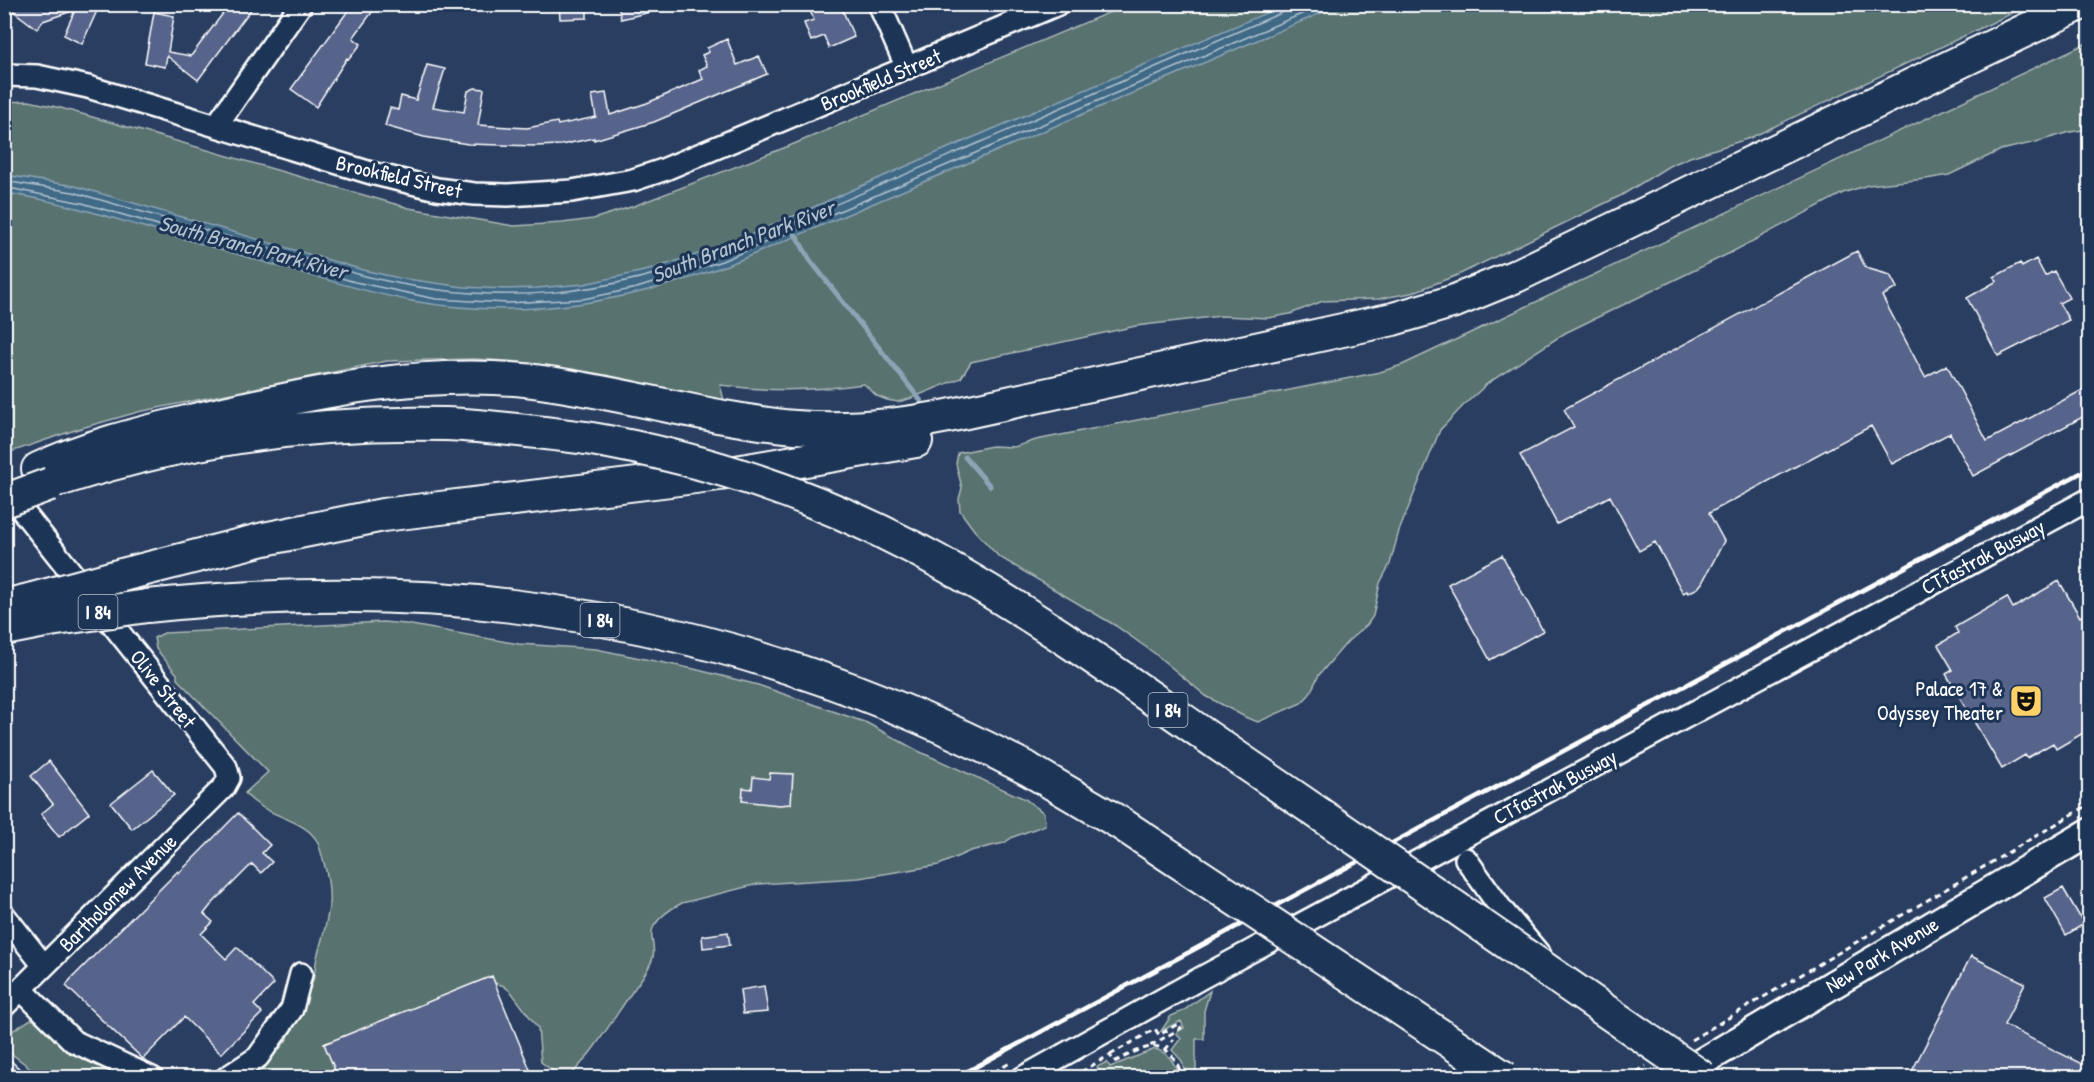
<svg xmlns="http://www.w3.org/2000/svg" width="2094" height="1082" font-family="'Patrick Hand',sans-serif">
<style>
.green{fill:#58726f;stroke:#acb8b7;stroke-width:1.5}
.water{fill:#3f6986;stroke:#8ca5b6;stroke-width:1.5}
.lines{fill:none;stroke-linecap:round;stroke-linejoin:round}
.shore{stroke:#b2c3cf;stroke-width:1.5}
.stream{stroke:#8ca5b6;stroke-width:5}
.building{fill:#57638b;stroke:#fff;stroke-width:1.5}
.minor-casing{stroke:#fff;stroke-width:26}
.major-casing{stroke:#fff;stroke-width:32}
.highway-casing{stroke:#fff;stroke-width:36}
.path{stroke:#fff;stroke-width:3;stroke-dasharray:6 4.5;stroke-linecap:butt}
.minor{stroke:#1d3557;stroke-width:21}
.major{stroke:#1d3557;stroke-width:27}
.highway{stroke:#1d3557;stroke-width:32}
.rail{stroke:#fff;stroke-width:4.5}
.highway-bridge-casing{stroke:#fff;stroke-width:36;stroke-linecap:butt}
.highway-bridge{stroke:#1d3557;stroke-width:32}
.labels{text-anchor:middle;stroke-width:6;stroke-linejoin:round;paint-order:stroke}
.shield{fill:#1d3557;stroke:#bbc2cd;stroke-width:1.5}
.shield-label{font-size:20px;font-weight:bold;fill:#fff}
.street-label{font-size:21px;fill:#fff;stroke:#1d3557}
.poi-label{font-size:21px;fill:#fff;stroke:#1d3557;text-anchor:end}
.water-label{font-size:22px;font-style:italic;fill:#b2c3cf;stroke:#1d3557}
</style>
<rect width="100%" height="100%" fill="#293e61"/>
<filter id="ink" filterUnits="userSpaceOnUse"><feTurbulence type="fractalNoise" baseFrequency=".0167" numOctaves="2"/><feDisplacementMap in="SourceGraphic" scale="12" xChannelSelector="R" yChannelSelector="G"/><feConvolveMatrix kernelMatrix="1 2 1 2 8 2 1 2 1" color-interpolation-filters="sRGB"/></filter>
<g filter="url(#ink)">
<path class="green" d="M1127,5H2029L1750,138L1690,157L1669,166L1622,195L1460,274L1411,293L1378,299L1323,301L1290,314L1268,318L1221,316L1136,326L971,362L961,378L909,399L898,402L887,400L877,396L864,384C815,391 769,392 720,385L724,400L606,375L520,362L474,359L387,361L138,412L78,429L5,454V102L29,101L61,108L409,208L514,226L562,223L593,219L634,206L789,146Z
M2089,42V129L2070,132L2036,142L2001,150L1949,175L1926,179L1868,185L1843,193L1730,253L1565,333L1488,383L1463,406L1440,430L1399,531L1390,564L1380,583L1373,616L1367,625L1348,641L1319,675L1309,695L1301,703L1258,722L1247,718L1206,696L1154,653L1116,626L998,556L974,530L960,511L959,499L962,488L956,464L958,453L992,446L1014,447L1036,440L1335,381L1380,372L1402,365Z
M383,622L406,624L519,644L596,649L694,669L758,685L867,723L918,751L1025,799L1044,813L1045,825L1013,837L1004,843L970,851L939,865L859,878L758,884L682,903C672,908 660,916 654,926C648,937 656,945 653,957C650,969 639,982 632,992C612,1021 594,1052 569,1077L558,1075L541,1062L538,1028L512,993L504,986L495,983L324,1044L338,1077H238C257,1063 271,1062 285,1042C292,1033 294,1023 298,1013C301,1003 308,994 312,984C315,976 315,966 317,957C327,921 335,901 324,863C322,856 320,847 317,841C304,818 264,817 245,793L268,772L177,679V674L156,649L154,638L164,633Z
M1210,991L1204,1011V1039H1196V1077H1186L1182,1061L1172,1050L1181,1038L1176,1033L1184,1028L1181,1021L1161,1031L1171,1016L1183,1011Z
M31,1019L42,1024L57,1042L124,1077H38L25,1064L8,1051L6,1040L12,1031Z
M1155,1049C1169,1053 1176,1064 1178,1077H1130L1122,1074L1099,1072L1097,1067L1107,1062L1110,1067Z"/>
<path class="water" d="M1285,5H1340L740,260C634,302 526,321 412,301C375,294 338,283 302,273C257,260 212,247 167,234C113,218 60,201 5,193V175L75,186L363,270L399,278L464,287L505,289L537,288L584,284L649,270L732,243L934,154Z"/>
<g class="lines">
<path class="shore" d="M4,181L73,192L361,275C494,309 607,297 734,248L1281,13L1284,10L1285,4
M4,187L82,203L355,282L436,299L507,303L583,299L637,288L722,261L1325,4"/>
<path class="stream" d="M794,232L810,260L921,401
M965,457L990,486"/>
</g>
<path class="building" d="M4,4H100L82,44L64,35L75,10L43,21L37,29Z
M230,4H255L198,80L167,56L165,67L145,63L154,12L174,16L168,52L191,56Z
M353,4H378L353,38L361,44L349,59L347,58L316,107L291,89Z
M559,4H587V18L560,19Z
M618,4H659V10L621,19Z
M807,4H840L854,37L829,48L824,36L811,41L804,23L814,20Z
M727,39L737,65L759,56L767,74L654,122L594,140V138L561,145L535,146L468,144L424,137L385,126L390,108L398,110L401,96L416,100L427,65L445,69L433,107L464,112L468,91L475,88L484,89L478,125L527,128L557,122L558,125L596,117L592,95L606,93L610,115L647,103L703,79L699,70L707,66L702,55L709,52L707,48Z
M1857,251L1866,268L1890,275L1897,288L1882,296L1925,377L1947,365L1987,441L2090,386V413L1973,476L1950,433L1892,464L1871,426L1709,513L1724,541L1702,583L1698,588L1688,593L1687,591L1683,593L1655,542L1639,551L1610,496L1557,524L1520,455L1574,427L1564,409Z
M2036,259L2045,276L2054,271L2069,298L2059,303L2069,320L1998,356L1967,298L1997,281L1994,277L2020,263L2022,267Z
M1502,555L1543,631L1490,660L1448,584Z
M2059,581L2080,617L2090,612V729L2056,749L2053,743L2027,758L2025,755L2002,769L1946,674L1953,670L1938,645L1958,633L1955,627L2007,597L2013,608Z
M49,761L89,813L59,837L41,814L53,804L31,776Z
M153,770L174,795L132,829L111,803Z
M770,773L793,774L791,804L779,805L742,801L743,788L752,789L753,777L769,779Z
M238,813L270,845L262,853L272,862L261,873L252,864L211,905L204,914L213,922L201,934L226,959L237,947L274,984L254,1005L262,1013L221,1054L184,1017L143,1059L66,986L70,980L178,871L179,873Z
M2063,888L2084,924L2066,935L2045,898Z
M728,932L730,945L703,948L702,936Z
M1971,956L2025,983L2004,1025L2086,1066L2080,1077H1909Z
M492,976L533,1077H338L324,1044Z
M764,986L768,1012L743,1014L740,990Z
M4,1054L28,1077H4Z"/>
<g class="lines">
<g class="minor-casing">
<path id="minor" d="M879,4L907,68
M4,75L37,76L88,87L371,173L437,189L474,194L508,195L572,191L633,180L663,170L1058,4
M216,126L301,4
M1466,859L1502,910L1540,955
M4,915L44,966
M21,989L73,1041L152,1078
M4,1006L224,787L229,778L226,767L5,489
M226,1078L258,1057L292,1009L301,974
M1022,1078L1201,978L2090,499"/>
</g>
<g class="major-casing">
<path id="major" d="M1675,1078L2090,832"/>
</g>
<g class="highway-casing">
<path id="highway" d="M38,469C91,444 150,431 207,417C314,392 423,368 534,381C621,392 708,419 795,427C847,431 897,426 948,416L1393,319L1455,301L1516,276L2080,4
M62,479C185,439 316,421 445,424C492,426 539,432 586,438
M122,575L264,539L383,515L736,472L916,441
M4,606L33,599
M147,606C267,594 392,591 512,606C693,628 866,684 1028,769
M4,629L50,620"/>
</g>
<path class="path" d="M1691,1040L2090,804
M1165,1050L1174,1039
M1110,1055L1155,1029L1159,1035L1178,1024L1181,1028L1150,1046
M1081,1072L1110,1055L1114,1062C1125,1057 1138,1049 1150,1047C1168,1043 1179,1063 1182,1078
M985,1077L1010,1063
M1628,1078L1646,1066"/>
<use href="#minor" class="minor"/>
<use href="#major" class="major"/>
<use href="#highway" class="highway"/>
<path class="rail" d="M955,1078L2090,468"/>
<g class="highway-bridge-casing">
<path id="highway-bridge" d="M586,438C699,457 811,494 912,547C1034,611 1144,694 1257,771C1406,873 1554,975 1703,1078
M4,501L50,484
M33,599L122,575
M50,620L147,606
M1028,769L1120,823L1505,1078"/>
</g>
<use href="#highway-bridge" class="highway-bridge"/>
</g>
</g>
<defs>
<g id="theatre-square" transform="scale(1.725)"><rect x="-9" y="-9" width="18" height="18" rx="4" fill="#ffd166" stroke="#1d3557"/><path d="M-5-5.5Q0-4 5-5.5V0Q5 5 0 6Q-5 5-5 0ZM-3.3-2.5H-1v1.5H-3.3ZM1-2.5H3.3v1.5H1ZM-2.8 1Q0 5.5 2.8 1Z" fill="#111"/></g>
</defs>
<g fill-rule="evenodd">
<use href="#theatre-square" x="2026" y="701"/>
</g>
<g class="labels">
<g class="shield">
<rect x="78.5" y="595" width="39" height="34" rx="4.5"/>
<rect x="580.5" y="603" width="39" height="34" rx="4.5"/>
<rect x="1148.5" y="693" width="39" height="34" rx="4.5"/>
</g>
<g class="shield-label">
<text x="98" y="619">I 84</text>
<text x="600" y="627">I 84</text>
<text x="1168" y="717">I 84</text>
</g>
<g class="street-label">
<text transform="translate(881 80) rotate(-23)" y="7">Brookfield Street</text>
<text transform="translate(399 177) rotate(13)" y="7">Brookfield Street</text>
<text transform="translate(1983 557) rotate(-28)" y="7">CTfastrak Busway</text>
<text transform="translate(163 689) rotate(52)" y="7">Olive Street</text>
<text transform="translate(1555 787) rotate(-28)" y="7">CTfastrak Busway</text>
<text transform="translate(118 893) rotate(-45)" y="7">Bartholomew Avenue</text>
<text transform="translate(1882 955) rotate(-31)" y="7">New Park Avenue</text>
</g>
<g class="poi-label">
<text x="2003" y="696">Palace 17 &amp;<tspan x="2003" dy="24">Odyssey Theater</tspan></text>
</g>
<g class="water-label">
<text transform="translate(743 241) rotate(-21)" y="8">South Branch Park River</text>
<text transform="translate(253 247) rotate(15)" y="8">South Branch Park River</text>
</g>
</g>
<rect width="2094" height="1082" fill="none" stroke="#1d3557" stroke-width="24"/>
<rect x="12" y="12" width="2070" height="1058" fill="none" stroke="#fff" stroke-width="2" filter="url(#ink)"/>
</svg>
